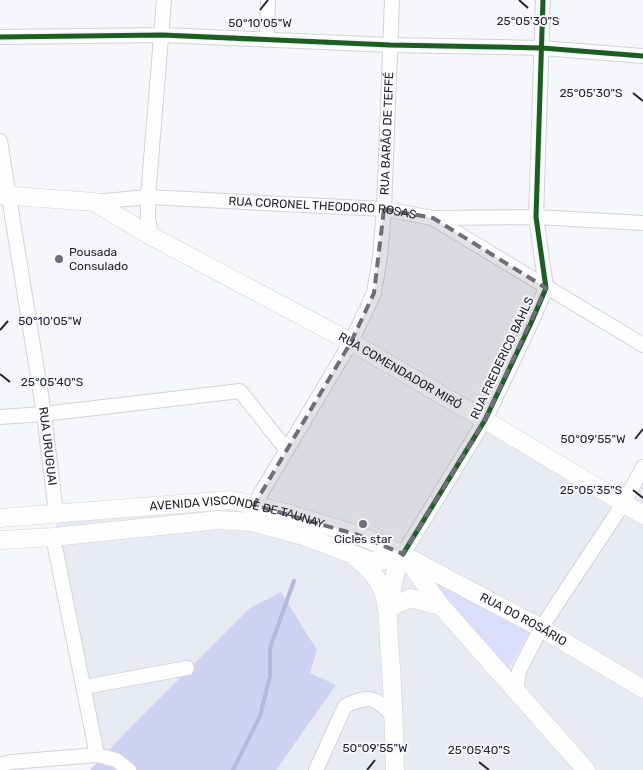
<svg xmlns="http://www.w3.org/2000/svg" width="643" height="770" font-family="Rubik,sans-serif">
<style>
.built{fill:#e8eaf4}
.green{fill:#dadefb}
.forest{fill:#ced2f2}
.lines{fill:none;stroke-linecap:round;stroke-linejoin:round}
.stream{stroke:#b4b9df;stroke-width:4}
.minor-casing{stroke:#d2d3db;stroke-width:16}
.major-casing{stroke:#d2d3db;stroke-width:19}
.minor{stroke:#fefefe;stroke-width:14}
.major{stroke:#fefefe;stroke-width:18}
.cycleway-casing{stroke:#f5f6fc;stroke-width:8}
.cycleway{stroke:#1b5e20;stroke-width:5}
.marked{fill:#6d6e77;fill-opacity:0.2;stroke:#6d6e77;stroke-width:4;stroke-dasharray:10 6;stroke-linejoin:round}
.ticks{fill:none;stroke:#232530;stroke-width:2}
.poi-dot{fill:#6d6e77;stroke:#f5f6fc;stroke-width:2}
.labels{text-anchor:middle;stroke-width:4;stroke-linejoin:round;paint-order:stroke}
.street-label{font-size:12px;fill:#232530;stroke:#f5f6fc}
.poi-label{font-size:12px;fill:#232530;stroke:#f5f6fc;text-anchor:start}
.ticks-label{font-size:12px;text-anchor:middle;fill:#232530;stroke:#f5f6fc;stroke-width:4;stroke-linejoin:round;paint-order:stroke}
</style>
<rect width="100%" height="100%" fill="#f6f7fb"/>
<path class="built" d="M488,423L623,503L643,465V770H131L99,753L54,537L58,514L231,501L410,558Z"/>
<path class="green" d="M428,578L531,631L507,670Z"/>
<path class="forest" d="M281,592L317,650L310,673L336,685L276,770H90L126,732L250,608Z"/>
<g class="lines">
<path class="stream" d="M233,770L260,716L270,676V648L294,581"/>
<g class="minor-casing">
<g id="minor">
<path d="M0,37L162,35L390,45L542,48L643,56"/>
<path d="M267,40L268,0"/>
<path id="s1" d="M0,141L44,414L56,513"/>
<path id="s2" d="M94,202L148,197L384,209L433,218L536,217L643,223"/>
<path d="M434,219L643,345"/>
<path d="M151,236L148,218V197L164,0"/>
<path d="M0,417L44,414L240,391L286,449"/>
<path id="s3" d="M254,505L351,342L374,293L380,257L384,209L392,0"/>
<path d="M53,537L97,755"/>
<path d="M403,554L485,420L531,323L546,288L536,217L543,0"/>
<path d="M84,687L187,668"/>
<path d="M516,690L519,671L541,628L623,504L643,467"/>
<path d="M0,765L11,762L97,755L116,760L129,770"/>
<path d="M316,770L345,706C371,694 375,697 394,717"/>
</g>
</g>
<g class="major-casing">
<g id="major">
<path id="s4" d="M0,195L94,202L151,236L351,342L485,420L643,515"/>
<path id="s5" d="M0,518L231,500L287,513L358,535L403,554L441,606L586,770"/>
<path d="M0,540L53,537L219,520L251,522L304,536L370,561L387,560L403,554"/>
<path d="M355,557C367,566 377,576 382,589C389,606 388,625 389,643C393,685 394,727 395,770"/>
<path id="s6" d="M407,557L541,628L643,689"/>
<path d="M388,606L395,574L403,554"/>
<path d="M387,609L410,598L441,606"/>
</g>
</g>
<use href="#minor" class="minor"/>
<use href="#major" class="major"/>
<g class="cycleway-casing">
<path id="cycleway" d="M0,37L162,35L390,45L542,48L643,56
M403,554L485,420L531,323L546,288L536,217L543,0"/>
</g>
<use href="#cycleway" class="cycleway"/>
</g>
<path class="marked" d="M384,209L433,218L546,288L485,420L403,554L358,535L254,505L351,342L374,293Z"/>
<path class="ticks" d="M519,0L528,8M260,10L268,0M633,93L643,101M0,330L8,321M0,374L10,382M635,439L643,429M633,490L643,498M479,762L489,770M367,770L375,760"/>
<g class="poi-dot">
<circle cx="59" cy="259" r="5"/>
<circle cx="363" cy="524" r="5"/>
</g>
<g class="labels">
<g class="street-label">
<text dy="4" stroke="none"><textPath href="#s3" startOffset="404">RUA BARÃO DE TEFFÉ</textPath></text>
<text dy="4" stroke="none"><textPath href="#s2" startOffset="229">RUA CORONEL THEODORO ROSAS</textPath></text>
<text transform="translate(502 358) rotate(-65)" y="4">RUA FREDERICO BAHLS</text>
<text dy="4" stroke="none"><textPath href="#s4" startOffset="444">RUA COMENDADOR MIRÓ</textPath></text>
<text dy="4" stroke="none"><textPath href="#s1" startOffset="309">RUA URUGUAI</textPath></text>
<text dy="4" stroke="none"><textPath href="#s5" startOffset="239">AVENIDA VISCONDE DE TAUNAY</textPath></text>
<text dy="4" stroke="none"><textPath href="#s6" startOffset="132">RUA DO ROSÁRIO</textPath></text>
</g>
<g class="poi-label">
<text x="69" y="256">Pousada<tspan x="69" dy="14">Consulado</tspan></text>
<text x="363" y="543" text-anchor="middle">Cicles star</text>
</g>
</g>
<g class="ticks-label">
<text x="528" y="25">25°05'30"S</text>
<text x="260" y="27">50°10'05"W</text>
<text x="591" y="97">25°05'30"S</text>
<text x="50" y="325">50°10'05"W</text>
<text x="52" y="386">25°05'40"S</text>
<text x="593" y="443">50°09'55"W</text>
<text x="591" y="494">25°05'35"S</text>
<text x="375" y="752">50°09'55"W</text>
<text x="479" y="754">25°05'40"S</text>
</g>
</svg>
